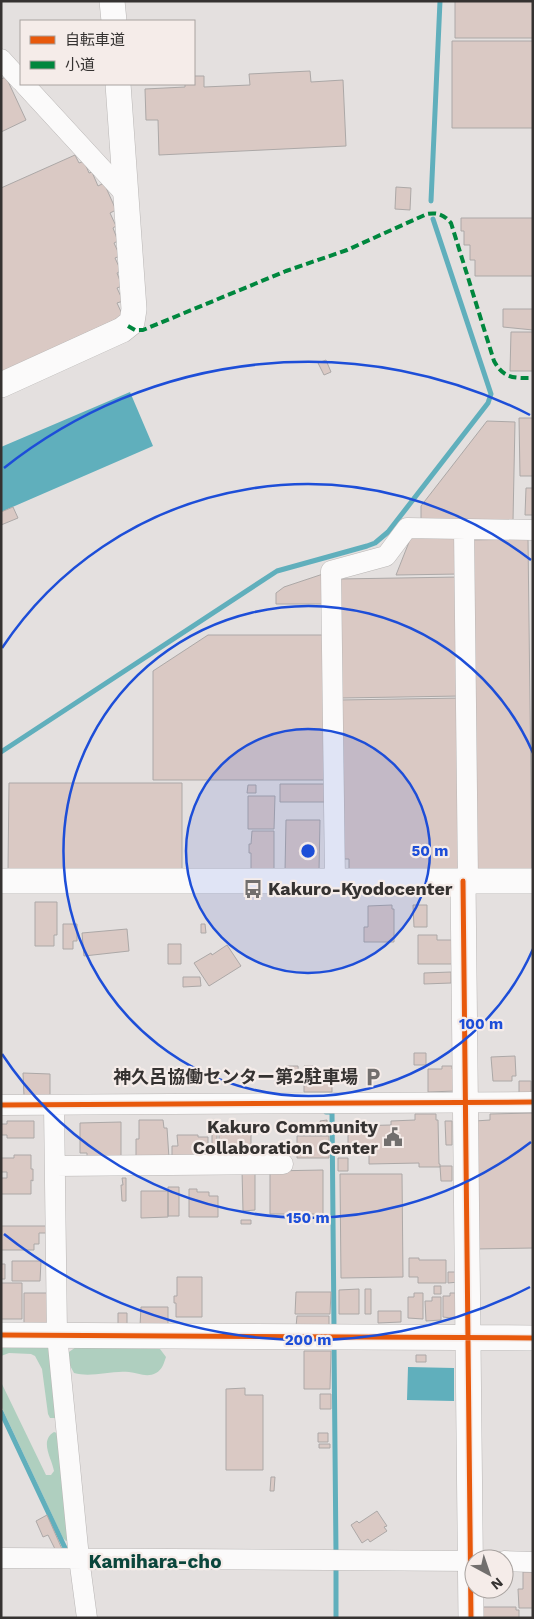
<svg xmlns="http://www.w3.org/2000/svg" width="534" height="1619" font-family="'Work Sans','Noto Sans JP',sans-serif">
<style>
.green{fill:#afcfbf}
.water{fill:#60afbc}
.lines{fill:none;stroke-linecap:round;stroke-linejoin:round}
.stream{stroke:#60afbc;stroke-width:5}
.building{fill:#dac9c4;stroke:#aca8a7}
.minor-casing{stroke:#b9b6b5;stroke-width:21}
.tertiary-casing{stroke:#b9b6b5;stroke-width:26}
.minor{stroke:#fbfafa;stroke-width:20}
.tertiary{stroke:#fbfafa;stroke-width:25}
.quiet{stroke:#00873e;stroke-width:4;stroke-dasharray:8 4;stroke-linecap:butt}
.cycleway-casing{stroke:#f5ece9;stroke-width:8}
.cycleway{stroke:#e8590c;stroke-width:5}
.ring{fill:none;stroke:#1d4ed8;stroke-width:2.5}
.labels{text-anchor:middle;stroke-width:4.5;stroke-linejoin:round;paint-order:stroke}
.poi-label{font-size:18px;font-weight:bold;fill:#353231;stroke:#f5ece9;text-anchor:end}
.neighbourhood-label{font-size:19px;font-weight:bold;fill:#0b463c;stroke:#f5ece9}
.centre{fill:#1d4ed8;stroke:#f5ece9;stroke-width:2.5}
.ring-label{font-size:15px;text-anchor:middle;font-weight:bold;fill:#1d4ed8;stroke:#f5ece9;stroke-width:4.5;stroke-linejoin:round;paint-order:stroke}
</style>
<rect width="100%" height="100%" fill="#e4e0df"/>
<path class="green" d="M1,1344H42L51,1349L56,1418H50L48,1414L42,1369L35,1356L31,1354L9,1353L1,1356Z
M151,1344L160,1349L166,1357C164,1363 162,1370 156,1373C147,1378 138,1373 129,1372C111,1370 92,1378 74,1373L66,1358L69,1352L76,1347Z
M1,1382L46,1475H51L54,1471C52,1459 39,1441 54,1432L57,1433L70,1540L66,1541L63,1538L1,1406Z"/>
<path class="water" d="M130,392L153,446L1,512V447Z
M408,1367L454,1368V1401L407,1400Z"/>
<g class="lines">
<path class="stream" d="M431,201L440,1
M1,752L277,571L367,546L375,543L388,532L488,403L491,394L433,219
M326,1112H332L334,1328
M334,1345L336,1553
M1,1412L66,1550
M336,1567V1618"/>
</g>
<path class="building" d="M455,1H533V38H455Z
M452,41H533V128H452Z
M310,71L311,82L343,80L346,146L159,155L158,120H146L145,89L185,87V84H194V76H204V87L250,85L249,74Z
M6,77L26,120L1,132V79Z
M75,155L79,163L84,161L89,173L92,172L98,186L104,183L116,210L110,213L116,226L113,228L118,241L114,243L120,256L115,258L121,271L117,273L122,286L117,288L123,301L117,303L123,316L1,372V188Z
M396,187L411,188L410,210L395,209Z
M461,218H533V276H475V260H470V245H464V231H461Z
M503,309H533V330L503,327Z
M511,332H533V371H510Z
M326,360L331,372L324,375L318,363Z
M519,418H533V476H520Z
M487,421L515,422L513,521L421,520V506Z
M526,488H533V515H525Z
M13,507L18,518L1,525V512Z
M411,537H459V574L396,575Z
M528,539L532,870L473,871L469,540Z
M323,574V604H276V593L284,587Z
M459,577L461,696L341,698L339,579Z
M208,635H325L324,780H153V671Z
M461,698L463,871L349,872V859H342L340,700Z
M9,783H182V872L8,871Z
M280,784H326V802H280Z
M248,785H256V793H247Z
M248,796H275L274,829H248Z
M286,820H320L319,871H285Z
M252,831H274V869H251V853H249V844H251Z
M35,902H57V935H54V946H35Z
M392,905V909H394V942H364V927H368V906Z
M413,905H427V927H414Z
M63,924H77V941H73V949H63Z
M201,924H205L206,933H201Z
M127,929L129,951L84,956L82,933Z
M418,935H437V940H453V964H418Z
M168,944H181V964H168Z
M227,945L241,966L209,986L194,963L211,953L212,955Z
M451,972V983L424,984V973Z
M183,977H200L201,986L183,987Z
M414,1053H426V1065H414Z
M515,1056L516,1076H512V1081H493L491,1057Z
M286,1066H298L299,1078H286Z
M304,1066H313V1071H332V1092H304Z
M442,1066H452V1069H455L456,1091L428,1092V1069H442Z
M23,1073L50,1074V1096H24Z
M519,1081H531V1093H519Z
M533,1113V1248L476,1249L475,1121L490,1120V1114Z
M415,1114H436V1120H438L439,1164H440V1167H419V1163L369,1164V1149H348V1126L391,1125V1121L415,1120Z
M139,1120H163L164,1128H167L169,1158H136V1139H139Z
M327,1120V1127H320V1121Z
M7,1121H34V1138H7V1135H1V1124H7Z
M445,1121H452V1145H446Z
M121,1122V1158H87V1153H80V1123Z
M212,1125H217V1149H212Z
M219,1128H238V1131H251V1154H234V1157L219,1158Z
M177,1135H198V1137H208V1158H172V1146H178Z
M297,1136H329V1158H297Z
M14,1155H31V1169H33V1181L31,1180V1194H1V1178H7V1172H1V1158H14Z
M338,1158H348V1171H338Z
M440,1166H452V1181H441Z
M242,1170H255V1210L243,1211Z
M323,1170V1214H270V1171Z
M340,1174H402L403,1277L341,1278Z
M122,1178H126V1201H122L121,1185H123Z
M168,1187H179V1216H168Z
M189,1189H197V1192H209V1196H218V1217H189Z
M141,1191H168V1217L141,1218Z
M241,1220H251V1224H241Z
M1,1226H49V1233H39V1244H34V1250H1Z
M409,1258H419V1260H446V1283H418V1277H409Z
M12,1261H41L40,1281H12Z
M1,1264H5V1279H1Z
M448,1272H458L459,1282L448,1283Z
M177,1277H202V1317H176V1303H174V1296H177Z
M1,1283H22V1319H1Z
M434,1286H441V1294H434Z
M359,1289V1314H339V1290Z
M365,1289H371V1314H365Z
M296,1292H331L330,1314H295Z
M24,1293H50L49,1325L24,1324Z
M414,1293H423V1319L408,1318V1297H414Z
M450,1293H459V1319L443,1317V1296H450Z
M432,1297H441V1320L426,1321L425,1301H432Z
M141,1307H168V1326H140Z
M378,1311H401V1322L378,1323Z
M118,1313H127V1326H118Z
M297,1316H329V1328L296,1327Z
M304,1351H331L330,1389H304Z
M416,1355H426V1362H416Z
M245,1388V1395H263V1470H226V1389Z
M320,1394H331V1409H320Z
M318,1433H328V1442H318Z
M319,1444H330V1448H319Z
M271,1477H275L274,1491H270Z
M377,1511L387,1526L384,1527L387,1531L370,1542L368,1539L362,1543L351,1525L357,1521L359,1523Z
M47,1515L62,1549L56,1551L48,1535L43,1537L36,1521Z
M523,1572H533V1608H519L518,1589H523Z
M483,1607H516V1610H519V1618H482Z"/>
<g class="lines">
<g class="minor-casing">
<path id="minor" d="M1,59L21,81
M24,84L126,195
M464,529L468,881
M335,881L331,571L386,556L407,528L533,530
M1,1105L533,1102
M54,1105L57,1335L79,1558L87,1618
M55,1166L283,1164
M1,1558L474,1561
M504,1561L533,1562"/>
</g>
<g class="tertiary-casing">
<path id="tertiary" d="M112,1L114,21
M1,385L122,330L132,322L134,309L118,84
M1,881H533
M463,881L471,1618
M1,1335L533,1338"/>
</g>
<use href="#minor" class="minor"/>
<use href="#tertiary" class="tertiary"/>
<path class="quiet" d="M128,326L135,330H143L286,271L347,250L427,214C438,212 444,215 451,223L494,361C504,379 514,378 533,378"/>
<g class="cycleway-casing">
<path id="cycleway" d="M463,881L471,1618
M1,1105L533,1102
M1,1335L533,1338"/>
</g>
<use href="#cycleway" class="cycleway"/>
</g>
<circle cx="308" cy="851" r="122" fill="#1d4ed8" fill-opacity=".12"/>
<g class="ring">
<circle cx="308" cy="851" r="122"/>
<path d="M533 949A245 245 0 1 1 533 753"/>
<path d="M531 1142A367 367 0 0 1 2 1054M2 648A367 367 0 0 1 531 560"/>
<path d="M530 1287A489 489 0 0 1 4 1234M4 468A489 489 0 0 1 530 415"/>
</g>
<defs>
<g id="bus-bare" transform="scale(1.5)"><path d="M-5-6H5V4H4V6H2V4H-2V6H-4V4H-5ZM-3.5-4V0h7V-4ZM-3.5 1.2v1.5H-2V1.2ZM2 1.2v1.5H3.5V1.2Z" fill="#726f6e" stroke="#f5ece9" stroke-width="2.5" paint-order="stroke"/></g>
<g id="parking-bare" transform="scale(1.5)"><path d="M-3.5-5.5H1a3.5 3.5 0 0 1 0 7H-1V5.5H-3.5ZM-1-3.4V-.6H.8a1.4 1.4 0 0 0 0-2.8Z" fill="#726f6e" stroke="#f5ece9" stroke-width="2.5" paint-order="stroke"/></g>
<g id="civic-bare" transform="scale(1.5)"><path d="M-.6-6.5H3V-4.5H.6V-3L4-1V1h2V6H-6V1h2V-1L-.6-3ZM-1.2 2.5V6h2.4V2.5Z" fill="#726f6e" stroke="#f5ece9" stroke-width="2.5" paint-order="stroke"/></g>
</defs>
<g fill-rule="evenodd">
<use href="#bus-bare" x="253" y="889"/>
<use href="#parking-bare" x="373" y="1077"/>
<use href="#civic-bare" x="393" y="1137"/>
</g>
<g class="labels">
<g class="poi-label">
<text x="268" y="895" text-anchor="start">Kakuro-Kyodocenter</text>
<text x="358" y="1083">神久呂協働センター第2駐車場</text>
<text x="378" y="1133">Kakuro Community<tspan x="378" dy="21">Collaboration Center</tspan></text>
</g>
<g class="neighbourhood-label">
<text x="155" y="1568">Kamihara-cho</text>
</g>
</g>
<circle cx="308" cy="851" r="8" class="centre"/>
<g class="ring-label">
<text x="430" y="856">50 m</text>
<text x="481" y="1029">100 m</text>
<text x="308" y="1223">150 m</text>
<text x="308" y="1345">200 m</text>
</g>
<rect width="534" height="1619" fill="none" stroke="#353231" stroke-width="5"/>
<rect x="20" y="20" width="175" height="65" fill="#f5ece9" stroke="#a8a29f"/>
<rect x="30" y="36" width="25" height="8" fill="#e8590c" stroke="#a8a29f"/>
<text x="65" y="45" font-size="15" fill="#353231">自転車道</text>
<rect x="30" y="61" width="25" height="8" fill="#00873e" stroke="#a8a29f"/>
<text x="65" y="70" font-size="15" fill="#353231">小道</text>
<g transform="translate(489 1574) rotate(140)"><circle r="24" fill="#f5ece9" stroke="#a8a29f"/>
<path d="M0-4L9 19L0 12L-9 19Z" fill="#726f6e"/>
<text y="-8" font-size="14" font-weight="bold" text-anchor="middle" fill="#353231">N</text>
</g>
</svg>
